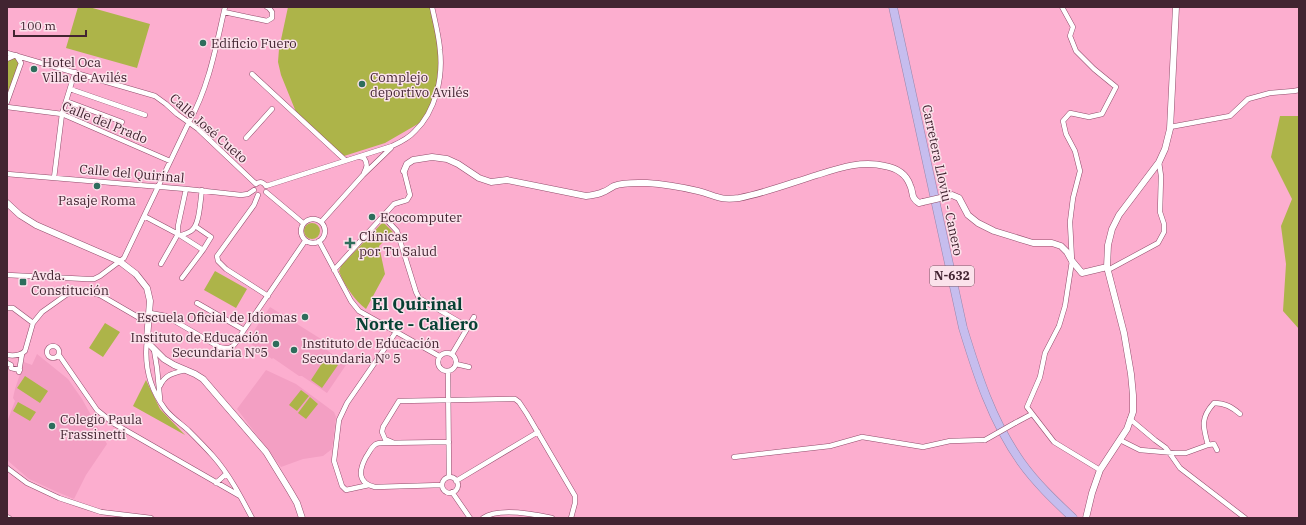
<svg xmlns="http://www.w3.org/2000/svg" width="1306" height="525" font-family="'IBM Plex Serif',serif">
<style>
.built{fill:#f39fc3}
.green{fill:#adb449}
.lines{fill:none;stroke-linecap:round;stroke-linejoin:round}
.street-casing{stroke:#914c6b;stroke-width:5.5}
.secondary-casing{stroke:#914c6b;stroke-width:7}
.highway-casing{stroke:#9887ac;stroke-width:9}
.street{stroke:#fff;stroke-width:4.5}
.secondary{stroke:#fff;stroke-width:6}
.highway{stroke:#c6bdee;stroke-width:8}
.street-bridge-casing{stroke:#914c6b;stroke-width:5.5;stroke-linecap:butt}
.secondary-bridge-casing{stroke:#914c6b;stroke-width:7;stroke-linecap:butt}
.street-bridge{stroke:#fff;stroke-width:4.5}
.secondary-bridge{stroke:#fff;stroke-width:6}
.poi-dot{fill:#2d6d5c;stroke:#fbe2eb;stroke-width:1.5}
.labels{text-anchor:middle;stroke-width:3;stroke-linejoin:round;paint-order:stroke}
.shield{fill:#fbe2eb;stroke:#7a5d69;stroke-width:1}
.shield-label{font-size:12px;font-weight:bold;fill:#422431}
.poi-label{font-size:13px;fill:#422431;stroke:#fbe2eb;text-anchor:start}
.street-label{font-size:13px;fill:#422431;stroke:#fbe2eb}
.district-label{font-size:17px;font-weight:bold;fill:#084134;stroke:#fbe2eb}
</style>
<rect width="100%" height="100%" fill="#fcaecf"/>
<path class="built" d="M270,307L321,339L318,343L346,365L327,393L302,376H299L273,358L272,359L247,341Z
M37,354L68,379L82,399L107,444L86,475L74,499L55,491L29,479L7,460V422L15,401L13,398L15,389L24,362L32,365Z
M266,370L296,384L334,412L336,417L332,449L323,456L303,459L281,467L237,409Z"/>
<path class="green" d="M78,7H89L150,24L137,68L66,48Z
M288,7H432L440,49L436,95L423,121L385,143L344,156L298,117L281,75L278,62L279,49Z
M15,58L21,63L7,102V59Z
M1280,116H1299V329L1283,311L1286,264L1281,226L1292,199L1271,157Z
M383,222L393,232L379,246L385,274L366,309C355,301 343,283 339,271L341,266Z
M304 231a8 8 0 1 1 16 0a8 8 0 1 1-16 0Z
M215,271L247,289L236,308L204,290Z
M105,323L120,332L103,357L89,348Z
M326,357L338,365L322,388L311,380Z
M25,376L48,391L40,403L17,388Z
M146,380L160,409L185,435L133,406Z
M301,390L309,396L297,411L289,405Z
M310,397L318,404L306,419L298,413Z
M18,402L36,412L30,421L13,411Z"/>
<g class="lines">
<g class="street-casing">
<path id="street" d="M1062,7L1073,27L1070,36L1076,51L1094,69L1116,87L1102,114L1089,117L1070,113L1063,121L1066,134L1075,151L1080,171L1073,198L1070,222L1072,261L1065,306L1059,326L1045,353L1040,377L1027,407L1054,442L1100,470
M224,12L267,21L272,18V12L269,8L267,7
M7,53L155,96L166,104L177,114L198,129L256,184
M7,59L16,55L21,63L7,102
M252,74L345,160
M70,89L145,115
M66,101L122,122
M7,107L62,114L170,161
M1170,127L1230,116L1248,99L1270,93L1294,91L1299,90
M246,138L272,109
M360,157L364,158C368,164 367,167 364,173
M7,174L186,189L241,195L248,194L254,190
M54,178L62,114L75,72
M256,184C260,181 263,182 266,186
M266,186L392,146C401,142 409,138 415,131C436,111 443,77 440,50C439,36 435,21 432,7
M186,189L178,226V234L203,250L211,237L195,226
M266,192L303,223
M258,195L254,205L217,256L218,261L226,269L268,296
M144,216L178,234L161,264
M383,216L397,231L416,292L419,298L468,327
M301 231a12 12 0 1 1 24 0a12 12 0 1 1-24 0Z
M321,222L363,175L391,148
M182,235C185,234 188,233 191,231C200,225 200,201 202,190
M319,241L351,301L359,311L439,356
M334,270L394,204L407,200L410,195L404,171
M1108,270L1158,243L1164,232V224L1160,212L1161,176L1159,162
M7,275L87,279H94L100,276L124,258L189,122C209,87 216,46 225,7
M182,278L203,250
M197,303L244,330L305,241
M7,308H13L33,323
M150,313L166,316L219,347C235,352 236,341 244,330
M147,340C144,365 150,389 165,409C171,417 180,423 188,430C196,438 205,447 213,456C229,474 241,497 252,518
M47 352a6 6 0 1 1 12 0a6 6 0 1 1-12 0Z
M154,350L157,368L160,399
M438 362a9 9 0 1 1 18 0a9 9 0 1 1-18 0Z
M452,354L474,317
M7,355C14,356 20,356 25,351L33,323L42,312L66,295L78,290L90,292L100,295L143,320L149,321
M59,355L97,410L113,423L240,496
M7,363L11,365V368L20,370
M456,364L469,367
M19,372L22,354
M448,372L449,477
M160,386C165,374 174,373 186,370
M1130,419L1155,440L1166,448L1180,468L1245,518
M1015,423L1032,414
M1120,440L1140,450L1175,453H1186L1208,445L1214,444L1217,450
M392,442L385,439L382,432L383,427L399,401L515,399L519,402L527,414L575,496V503L571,518
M1208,445C1203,427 1200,418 1214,403C1225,403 1232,407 1240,414
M734,457L830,446L862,437L923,447L950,441L985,440
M7,468L27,483L59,498L101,512L151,518
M442 485a8 8 0 1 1 16 0a8 8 0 1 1-16 0Z
M456,481L538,432
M216,483L226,474
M369,485L346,490L342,486L334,461L339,420L347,403L396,332
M442,485L375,487C357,483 359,470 366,457C369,453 371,447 376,444C378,443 380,443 382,443L449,442
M452,492L470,518
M7,517L9,518
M483,518C499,507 534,514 552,518"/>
</g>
<g class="secondary-casing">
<path id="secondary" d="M404,171L407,164L413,160L432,157L447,159L458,164L479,178L491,182L507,180L586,196C592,195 597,195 603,192C607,191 610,188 614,186C624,182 636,183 647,183C664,184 681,187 698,191C715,195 719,201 739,198C765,193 791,183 817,175C839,168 862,160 885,166C896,168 906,174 910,185C914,193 910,197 919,203L923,202
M949,196L952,195L959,198L968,215L978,223L994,231L1033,243H1052L1061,246L1067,252L1072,261L1082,273L1107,267
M7,203L20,215L36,225L119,261L136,274L147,288L150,301L147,339L150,345L164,359L174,365L195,374L203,379L221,400L266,452L290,491L297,503L302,518
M1086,518L1092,493L1100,470L1127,429L1133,412V395L1131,374L1124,333L1107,267L1108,245L1112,229L1119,215L1159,162L1165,149L1170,129L1176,7"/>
</g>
<g class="highway-casing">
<path id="highway" d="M893,7L963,328C977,374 992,421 1021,462C1036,483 1054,500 1073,518"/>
</g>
<use href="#street" class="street"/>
<use href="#secondary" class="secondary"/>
<use href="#highway" class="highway"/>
<g class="street-bridge-casing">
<path id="street-bridge" d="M985,440L1015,423"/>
</g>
<g class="secondary-bridge-casing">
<path id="secondary-bridge" d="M923,202L949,196"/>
</g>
<use href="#street-bridge" class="street-bridge"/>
<use href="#secondary-bridge" class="secondary-bridge"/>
</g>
<g class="poi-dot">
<circle cx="203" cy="43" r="4"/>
<circle cx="34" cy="69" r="4"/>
<circle cx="362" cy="84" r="4"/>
<circle cx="97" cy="186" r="4"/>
<circle cx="372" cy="217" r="4"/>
<path d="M348 237h4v4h4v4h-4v4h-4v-4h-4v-4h4z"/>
<rect x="19" y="278" width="8" height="8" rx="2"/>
<circle cx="305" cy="317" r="4"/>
<circle cx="276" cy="344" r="4"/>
<circle cx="294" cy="350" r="4"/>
<circle cx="52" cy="426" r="4"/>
</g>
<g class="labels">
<rect class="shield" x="930" y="266" width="44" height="20" rx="3"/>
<g class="shield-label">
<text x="952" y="280">N-632</text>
</g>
<g class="poi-label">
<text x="211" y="48">Edificio Fuero</text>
<text x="42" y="67">Hotel Oca<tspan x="42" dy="15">Villa de Avilés</tspan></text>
<text x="370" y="82">Complejo<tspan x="370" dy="15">deportivo Avilés</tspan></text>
<text x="97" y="205" text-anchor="middle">Pasaje Roma</text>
<text x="380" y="222">Ecocomputer</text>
<text x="359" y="241">Clínicas<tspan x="359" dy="15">por Tu Salud</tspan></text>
<text x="31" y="280">Avda.<tspan x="31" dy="15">Constitución</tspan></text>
<text x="297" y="322" text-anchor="end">Escuela Oficial de Idiomas</text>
<text x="268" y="342" text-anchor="end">Instituto de Educación<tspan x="268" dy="15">Secundaria Nº5</tspan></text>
<text x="302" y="348">Instituto de Educación<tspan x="302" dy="15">Secundaria Nº 5</tspan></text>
<text x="60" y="424">Colegio Paula<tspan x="60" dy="15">Frassinetti</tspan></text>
</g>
<g class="street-label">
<text transform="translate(105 122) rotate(22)" y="5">Calle del Prado</text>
<text transform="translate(209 128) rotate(41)" y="5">Calle José Cueto</text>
<text transform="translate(132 173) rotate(5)" y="5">Calle del Quirinal</text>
<text transform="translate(943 180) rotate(78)" y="5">Carretera Lloviu - Canero</text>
</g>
<g class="district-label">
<text x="417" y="310">El Quirinal<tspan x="417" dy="20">Norte - Caliero</tspan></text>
</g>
</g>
<rect width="1306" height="525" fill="none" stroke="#422431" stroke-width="16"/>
<path d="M14 30v6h72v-6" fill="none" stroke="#422431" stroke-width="2"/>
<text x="20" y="30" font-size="12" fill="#422431" stroke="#fbe2eb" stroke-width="3" paint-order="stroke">100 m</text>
</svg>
